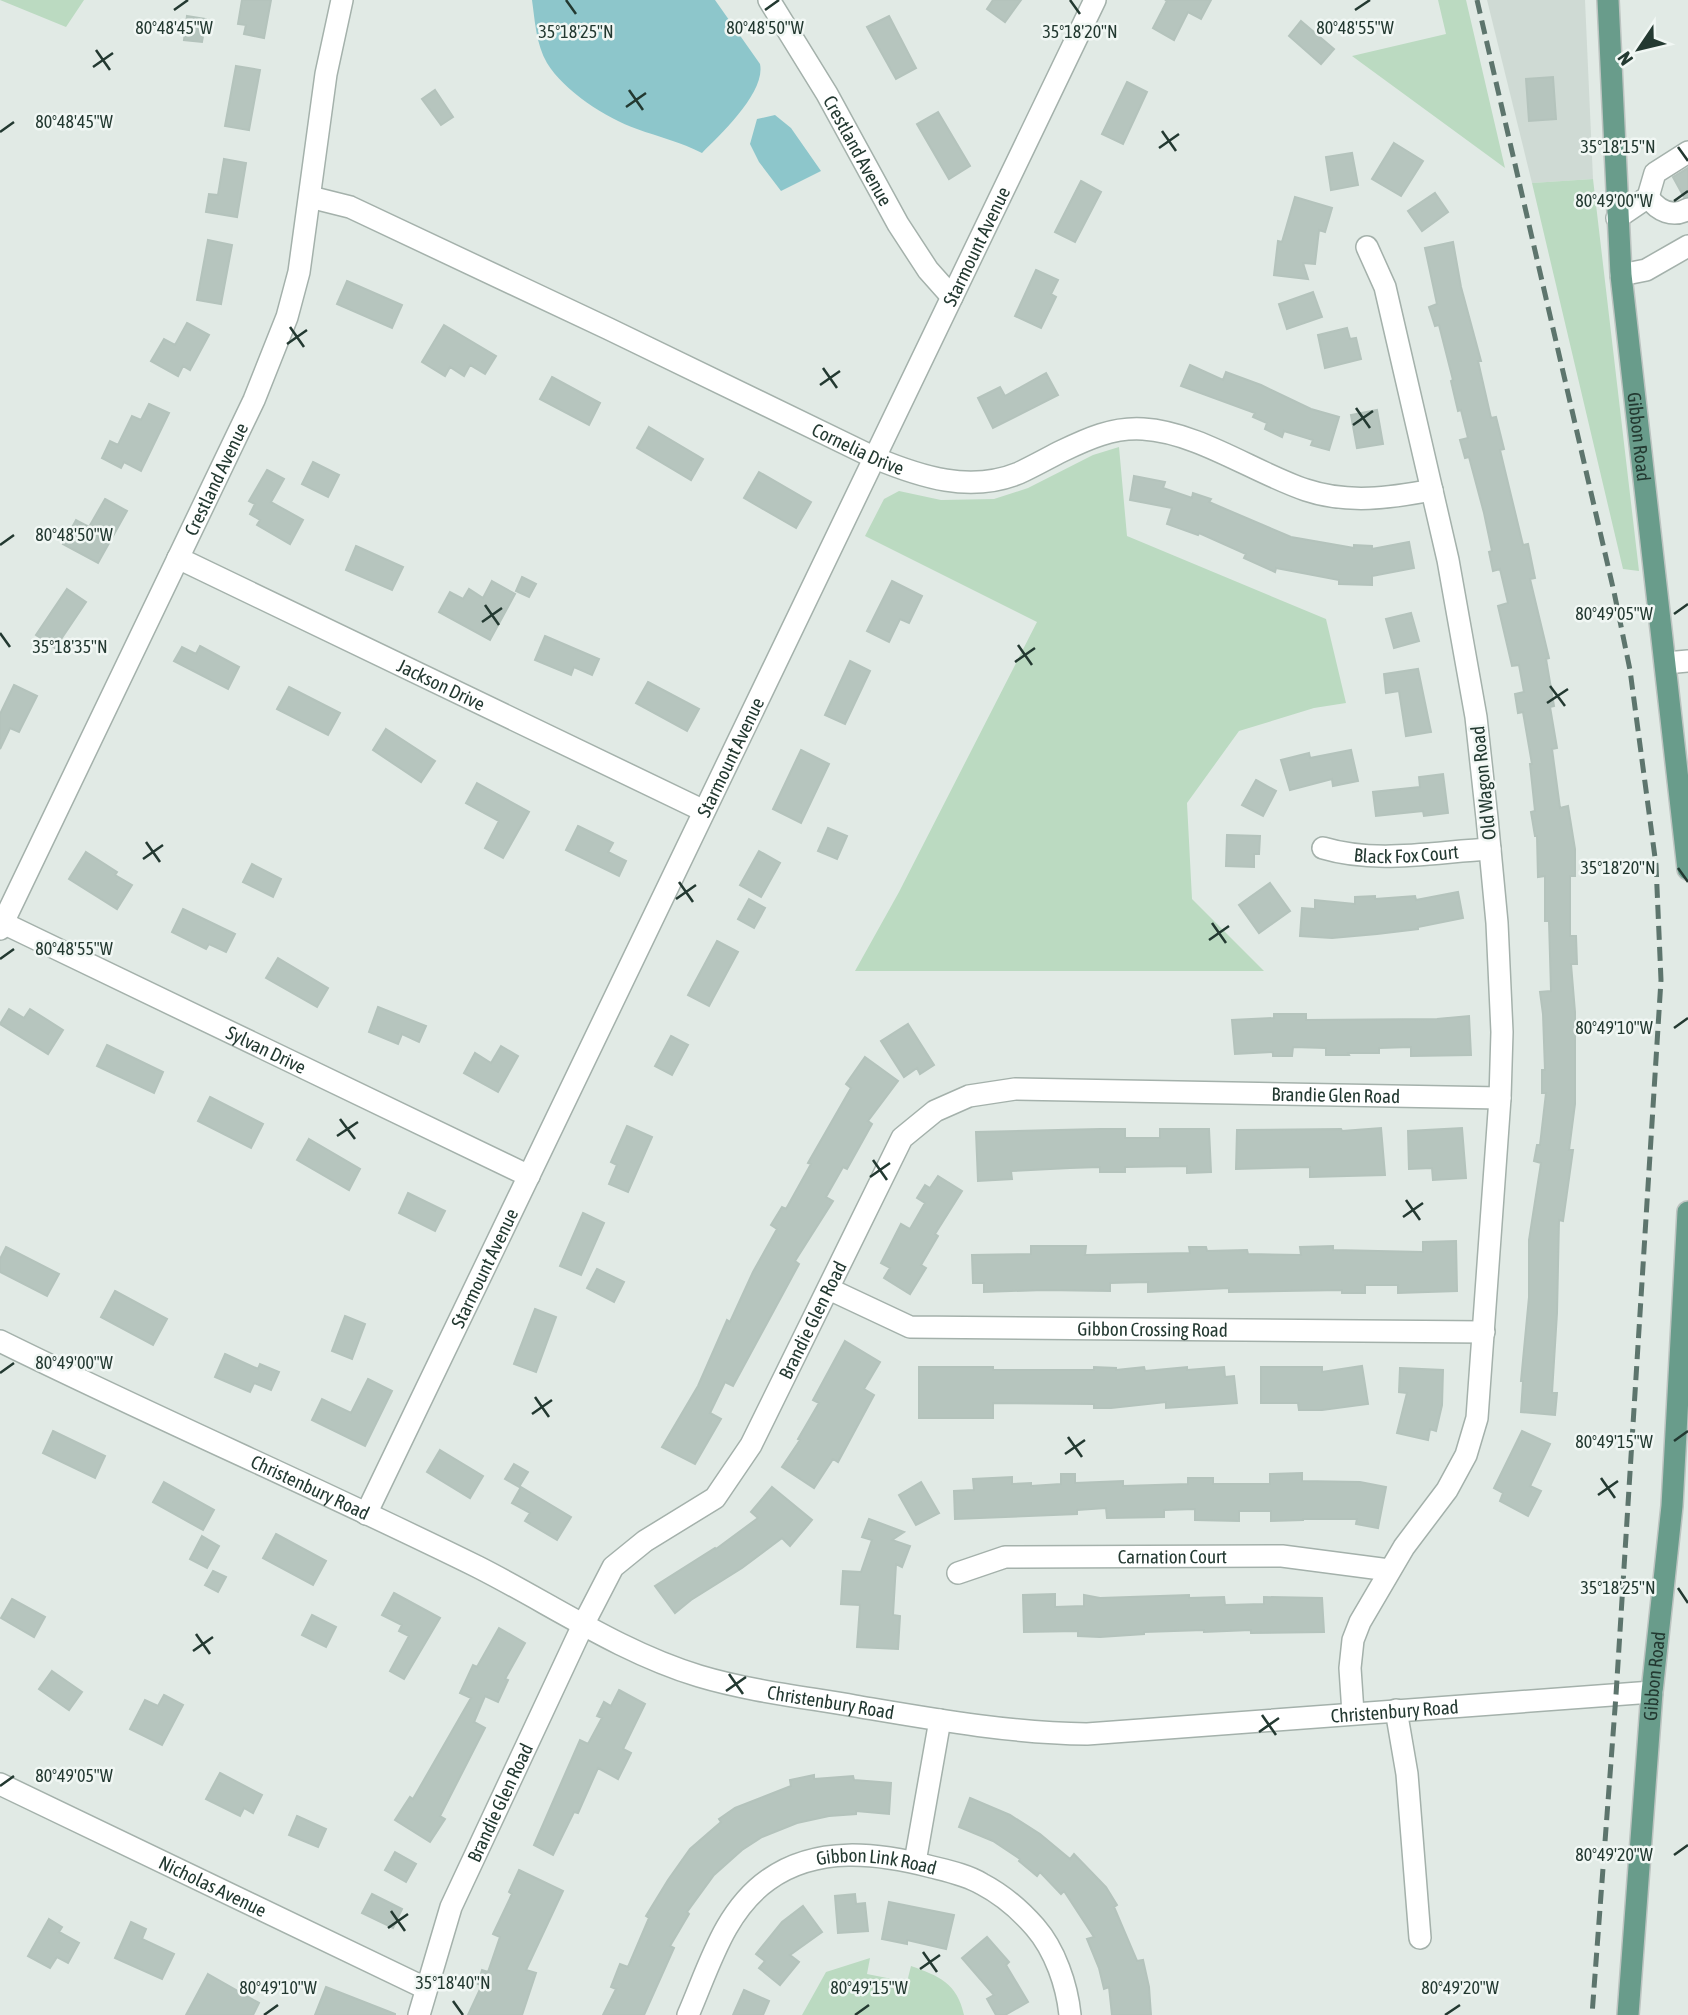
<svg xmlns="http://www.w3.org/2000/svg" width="1688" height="2015" font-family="'Asap Condensed',sans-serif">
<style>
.built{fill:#cfdad4}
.green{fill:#bbdac1}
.water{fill:#8dc6cb}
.building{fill:#b6c5be;stroke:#b4c3bc;stroke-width:2}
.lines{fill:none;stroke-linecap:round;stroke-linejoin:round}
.minor-casing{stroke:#a4b1ab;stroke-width:24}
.major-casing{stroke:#bdc4c1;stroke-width:24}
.minor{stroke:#fff;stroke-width:21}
.major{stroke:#699c8b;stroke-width:21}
.rail{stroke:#5d756d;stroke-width:5;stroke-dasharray:14 7;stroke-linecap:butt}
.ticks{fill:none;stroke:#233931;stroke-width:2.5}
.labels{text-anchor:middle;stroke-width:5;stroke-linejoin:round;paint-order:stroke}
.street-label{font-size:19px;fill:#233931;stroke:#f1f7f4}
.ticks-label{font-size:18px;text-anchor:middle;fill:#233931;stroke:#f1f7f4;stroke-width:5;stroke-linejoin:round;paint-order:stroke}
</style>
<rect width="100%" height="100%" fill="#e1eae5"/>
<path class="built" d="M1487,0H1585L1593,179L1532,183Z"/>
<path class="green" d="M0,0H84L66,27Z
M1438,0H1466L1505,168L1352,56L1446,34Z
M1593,179L1639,571L1623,569L1532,183Z
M1119,447L1127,536L1326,619L1346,703L1314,708L1239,731L1187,803L1192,899L1264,971H855L899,892L1037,622L865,536L884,499L899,491L941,500L994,499L1028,488L1093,455Z
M870,1958L867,1974L907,1982L911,1966C939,1976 957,1983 964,2015H802L826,1972Z"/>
<path class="water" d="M532,0H715L760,64C766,92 721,134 702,153C681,142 659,137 637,129C606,118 564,91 547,63C536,44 535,21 532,0Z
M775,115L791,128L821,171L781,191L759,162L750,144L757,119Z"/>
<path class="building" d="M242,0H271L264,38L244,34L246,25L238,24Z
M993,0H1021L1005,22L987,9Z
M1165,0H1211L1201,19L1188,12L1174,40L1153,28L1167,1Z
M187,16L206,19L202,42L184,40Z
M889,16L916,68L896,79L867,27Z
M1301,21L1334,49L1321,64L1289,36Z
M236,66L260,70L249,130L225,126Z
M1553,77L1556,119L1529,121L1526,79Z
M1127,82L1147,92L1123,144L1102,134Z
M435,90L453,117L441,125L422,99Z
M938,112L970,166L949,179L917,124Z
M1394,143L1423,161L1401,196L1372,179Z
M1352,153L1358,185L1331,190L1326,157Z
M224,159L246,163L237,217L206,212L209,194L218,195Z
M1688,168V196L1684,197L1673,177Z
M1081,181L1101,192L1075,242L1055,232Z
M1435,193L1448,212L1422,231L1408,211Z
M1295,197L1332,208L1325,232L1319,230L1315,264L1303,263L1308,279L1274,275L1278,241L1282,242Z
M208,240L232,245L221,304L197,300Z
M1453,242L1461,287L1481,361H1478L1491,418L1496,417L1504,449L1500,450L1523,545L1528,544L1535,578L1530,579L1549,658L1546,659L1554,706L1550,707L1557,748L1552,749L1560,808L1568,806L1575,849V876H1570V936H1576L1577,964H1571L1575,1012V1104L1569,1150H1573L1563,1221L1559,1220L1557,1313L1552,1393H1557L1555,1415L1521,1412L1523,1381H1521L1529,1297V1240L1541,1163L1534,1161L1537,1145H1540L1546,1093H1542V1070H1545L1543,1014L1540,992L1551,991L1549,921H1545V876L1538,877L1537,836H1535L1531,812L1535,811L1530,764H1532L1523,712L1518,713L1515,694L1524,692L1519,665L1512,666L1498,606L1508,603L1500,569L1493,571L1489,552L1492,551L1484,513L1469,457L1465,458L1460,440L1468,438L1461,410L1458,411L1451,381L1453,380L1439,325L1435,326L1429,307L1437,304L1425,248Z
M1036,270L1058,280L1051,294L1056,297L1041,328L1015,316Z
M347,281L402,305L392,328L337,304Z
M1313,292L1322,317L1287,329L1279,304Z
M187,323L209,335L190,370L183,366L178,376L151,361L164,339L175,345Z
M444,325L496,356L485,374L470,365L464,376L450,367L445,376L422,362Z
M1347,328L1350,339L1356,338L1361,359L1325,368L1318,335Z
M1190,365L1223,380L1226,372L1261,385L1311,409L1339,417L1329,450L1311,445L1313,440L1284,431L1282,437L1265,429L1267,423L1253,417L1255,413L1181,386Z
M1046,373L1058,395L993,428L978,398L1000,387L1005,396Z
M552,377L600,403L589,425L540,399Z
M149,404L169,413L141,471L124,462L121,468L102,458L110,441L118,445L132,416L141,420Z
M1377,410L1383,444L1357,448L1351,415Z
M649,427L703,459L691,480L637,448Z
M313,462L339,475L328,497L302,484Z
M267,470L284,479L271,502L303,520L290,544L257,525L260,520L250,514L255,504L249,501Z
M759,472L811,502L796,528L744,498Z
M1134,476L1165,482L1163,488L1192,498L1193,493L1211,499L1209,502L1291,537L1354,548V545L1372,546V549L1409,542L1414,568L1372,576V585L1339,584V580L1276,568L1275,572L1244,558L1246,554L1199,533L1198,535L1167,524L1172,508L1130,500Z
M105,499L127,511L98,563L63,544L76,520L89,527Z
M356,546L403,567L392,590L346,570Z
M522,577L536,584L529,597L516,591Z
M492,581L515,594L490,640L439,612L450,592L463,599L469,589L483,598Z
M892,581L922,596L909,623L900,619L889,642L867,631Z
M67,589L86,602L55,648L36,635Z
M1411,613L1419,641L1394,648L1386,619Z
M545,636L599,659L592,675L574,667L571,675L535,660Z
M200,646L239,667L228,689L174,661L182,647L196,654Z
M850,661L870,671L845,724L825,715Z
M1418,669L1431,732L1406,736L1399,691L1386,693L1384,674Z
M648,682L699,709L687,731L636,703Z
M14,685L37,696L19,732L10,728L0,749V714Z
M289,687L340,713L328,735L277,709Z
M386,729L435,761L421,782L373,750Z
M801,750L829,764L801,823L773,809Z
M1351,750L1358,781L1333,786L1332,779L1290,790L1281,760L1309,753L1310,758Z
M1443,774L1448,813L1424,816L1423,811L1376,816L1373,792L1420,787L1419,777Z
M1256,780L1276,791L1263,816L1242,805Z
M477,783L529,812L503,858L485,848L499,821L466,803Z
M578,826L613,843L608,852L626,861L619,876L566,850Z
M828,828L847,836L837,859L818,851Z
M1227,835L1260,836L1259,854H1254V867L1226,866Z
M759,851L780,863L761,897L740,885Z
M86,852L117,872L115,875L132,885L117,909L69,879Z
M252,864L281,879L273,897L243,882Z
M1270,883L1290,911L1259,933L1239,905Z
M1458,892L1463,918L1418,927V929L1377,934L1332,938L1300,936L1302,908L1315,909V900L1355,904V897L1375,896V899L1415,896L1416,900Z
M749,899L765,908L754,928L738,919Z
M183,909L235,934L226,952L209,944L206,949L172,932Z
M717,941L738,952L709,1006L688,995Z
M278,958L328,988L317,1007L266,978Z
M378,1007L426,1026L419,1042L402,1034L398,1044L369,1032Z
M9,1009L24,1018L30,1009L63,1030L48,1054L0,1024Z
M1274,1014H1306V1020L1437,1019L1469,1016L1471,1055L1411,1056V1047L1379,1048V1053H1348L1349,1055H1326V1048L1293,1047L1292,1056H1273V1052L1235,1054L1232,1020L1274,1018Z
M908,1024L934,1065L920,1074L917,1068L904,1077L881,1041Z
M671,1036L688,1045L672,1075L655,1066Z
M107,1045L163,1072L154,1093L97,1066Z
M501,1046L518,1056L498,1092L464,1073L475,1053L491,1063Z
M865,1057L898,1081L868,1121L872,1124L847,1169L843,1167L826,1197L833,1201L795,1261L799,1264L733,1386L725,1382L710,1413L721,1419L695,1464L662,1447L698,1386L727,1320L730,1322L753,1272L777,1229L771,1225L782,1207L786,1209L811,1164L808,1163L851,1088L846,1084Z
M210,1097L263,1124L251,1148L198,1121Z
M627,1126L652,1137L628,1192L609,1184L617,1165L611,1162Z
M1381,1128L1385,1175L1310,1177V1167L1236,1169L1237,1130L1341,1129L1342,1131Z
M1462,1128L1466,1178L1433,1180L1432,1168L1409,1169L1408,1131Z
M1100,1129H1125V1138H1160V1129H1209L1211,1172L1187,1173V1166L1125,1167V1172H1100V1167L1070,1168L1011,1171L1012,1179L978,1181L976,1132Z
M309,1139L360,1169L349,1190L297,1160Z
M938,1176L962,1191L935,1234L938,1236L921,1265L926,1268L910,1294L884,1278L890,1268L881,1263L901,1224L910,1229L925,1203L917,1198L925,1185L930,1188Z
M408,1193L445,1211L435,1231L399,1213Z
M583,1213L604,1223L581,1275L560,1266Z
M1456,1241L1457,1291L1398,1293V1285H1365V1293H1342V1290L1229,1292V1288L1148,1292V1282L1110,1283V1291L1044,1290L984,1292V1283H973L972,1255L1031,1254V1246H1086L1085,1255L1190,1253L1189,1247H1206L1207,1251L1247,1250L1248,1254L1301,1255L1300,1247L1333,1246V1250L1423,1252V1242Z
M6,1247L59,1274L47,1296L0,1272V1259Z
M597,1269L624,1282L614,1302L587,1288Z
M115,1291L167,1319L153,1345L101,1317Z
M535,1309L556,1317L536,1372L514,1364Z
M345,1316L365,1324L352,1359L332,1351Z
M845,1341L880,1362L864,1389L874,1395L838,1462L833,1459L814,1488L782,1467L800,1440L798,1439L819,1403L813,1400Z
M225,1354L258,1369L260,1364L279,1372L271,1390L254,1383L250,1392L215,1377Z
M1362,1366L1368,1404L1322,1410H1299L1298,1403H1261V1367H1322V1372Z
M919,1367H993V1370H1094V1367L1116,1368V1370L1144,1367L1145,1371L1187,1367V1370L1224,1367L1225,1377L1234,1376L1237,1403L1166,1408V1402L1111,1408H1094V1404L993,1403V1418H919Z
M1400,1368L1443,1370L1442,1405L1436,1431L1430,1429L1428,1440L1397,1433L1407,1393L1399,1392Z
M368,1379L392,1391L365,1446L312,1420L322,1399L351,1413Z
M53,1431L105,1456L95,1478L43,1453Z
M1522,1431L1550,1444L1530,1486L1541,1491L1528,1516L1500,1501L1503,1493L1494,1488Z
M440,1450L483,1476L470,1498L427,1472Z
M514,1464L528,1472L519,1487L505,1479Z
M1302,1473V1481L1360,1482L1386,1487L1378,1528L1356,1524L1357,1519H1303V1520L1271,1521V1511H1239V1521L1195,1520V1509L1164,1510V1517L1107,1518L1106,1508L1077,1510V1514L955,1519L954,1491L974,1490L973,1479L1012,1477V1484L1031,1483V1486L1061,1484V1474H1075V1483L1123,1481V1486L1188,1484V1478H1213V1484H1270V1474Z
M164,1482L214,1510L203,1530L153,1502Z
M921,1482L939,1513L916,1525L899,1495Z
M521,1487L571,1517L557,1540L525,1521L530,1513L512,1503Z
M772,1487L812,1520L790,1546L782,1538L742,1568L691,1600L675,1613L655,1586L715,1548L716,1549L758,1518L751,1512Z
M869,1519L904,1532L892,1540L910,1546L902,1567L896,1564L893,1615L900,1616L898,1649L857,1647L860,1605L841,1604L843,1571L861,1572L872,1540L862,1537Z
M276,1534L326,1561L313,1585L263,1558Z
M202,1536L219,1546L207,1568L190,1559Z
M213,1571L226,1577L218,1592L205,1585Z
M394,1593L440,1618L404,1679L390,1671L409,1636L399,1631L402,1625L382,1615Z
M1055,1594V1607L1084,1606V1595L1100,1598L1189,1595V1598L1224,1597L1225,1605L1264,1604V1597L1322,1598L1324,1632L1251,1633V1630L1204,1632V1630L1144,1632V1634L1100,1637L1078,1636V1631L1024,1632L1023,1595Z
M12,1599L45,1617L34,1637L1,1618Z
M312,1615L336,1627L326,1647L302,1635Z
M499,1628L525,1643L505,1679L508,1680L498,1702L485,1696L474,1722L485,1728L440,1816L445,1819L430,1842L395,1820L410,1797L413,1799L471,1698L460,1693L473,1665L477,1667Z
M52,1671L82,1692L69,1710L39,1689Z
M619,1690L645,1704L623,1749L631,1753L618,1779L598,1768L578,1813L574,1812L553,1855L534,1845L580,1740L588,1744L602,1718L597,1716L604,1702L611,1706Z
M164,1695L183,1705L162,1745L130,1729L145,1700L158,1706Z
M220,1773L262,1795L253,1813L244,1808L240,1816L206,1799Z
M814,1775V1779L853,1776L854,1780L891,1783L889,1814L856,1811V1814L829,1816L797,1823L762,1837L742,1850L714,1875L687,1912L689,1914L670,1946L674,1948L644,2015H603L616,1989L611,1987L620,1964L628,1967L649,1918L646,1916L668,1880L690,1849L721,1822L719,1819L735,1808L791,1786L790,1780Z
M970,1798L1010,1815L1040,1834L1070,1859L1074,1854L1106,1887L1117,1905L1114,1907L1137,1961L1143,1960L1149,1987L1151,2015H1112L1109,1987L1104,1989L1099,1968L1087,1939L1094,1937L1064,1891L1061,1894L1040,1872L1037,1876L1019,1861L1020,1859L993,1841L959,1827Z
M297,1816L326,1829L318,1847L289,1835Z
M395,1852L416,1864L406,1882L385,1870Z
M519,1870L563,1891L526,1970L536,1973L522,2015H468L482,1985L478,1984L482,1970L488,1972L500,1937L493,1934L512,1894L509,1892Z
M372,1894L402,1909L393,1928L362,1913Z
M855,1894L856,1904L865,1903L868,1931L838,1933L835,1896Z
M889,1902L954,1915L946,1949L907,1940V1944L882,1939Z
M803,1906L822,1932L790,1955L799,1962L780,1985L759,1968L765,1961L756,1954L782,1922Z
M49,1919L62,1927L59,1932L79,1943L68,1963L57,1957L50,1968L28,1956Z
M131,1922L146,1929L142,1939L174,1954L162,1979L115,1958Z
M987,1937L1009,1962L1006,1965L1028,2002L1005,2015H996L987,1999L994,1995L962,1958Z
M208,1974L259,2003L253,2015H186Z
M326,1987L395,2014V2015H315Z
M744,1990L769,2001L763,2015H733Z"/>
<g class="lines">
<g class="minor-casing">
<g id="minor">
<path id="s1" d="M769,0L827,94L898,224L928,270L952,297"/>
<path id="s2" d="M310,197L350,207L609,329L875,458C921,477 970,493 1019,473C1034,466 1048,458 1062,451C1087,439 1113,427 1143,429C1197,432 1255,473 1306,490C1348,504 1390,498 1432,490"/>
<path d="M1648,197C1658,211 1673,218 1688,209"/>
<path d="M1617,218L1648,197L1655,173L1688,152"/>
<path d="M1621,275L1646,270L1688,246"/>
<path id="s3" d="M178,558L704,811"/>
<path d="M1666,663L1688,661"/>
<path id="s4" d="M1323,848C1376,864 1434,852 1490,849"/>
<path id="s5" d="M3,923L529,1176"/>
<path id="s6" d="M0,929L254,400L287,317L299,272L326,74L342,0"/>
<path id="s7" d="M829,1289L910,1327L1484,1332"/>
<path id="s8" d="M0,1341C158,1419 320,1489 478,1567C551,1604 620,1652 699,1676C749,1691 803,1697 855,1706C932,1719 1009,1733 1087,1734L1652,1692"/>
<path id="s9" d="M366,1514L1095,0"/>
<path id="s10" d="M958,1573L1005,1557L1282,1556L1389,1570"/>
<path d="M1396,1710L1407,1774L1420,1938"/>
<path d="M1353,1713L1350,1668L1353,1640L1360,1622L1404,1547L1447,1490L1466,1455L1477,1418L1500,1098L1502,1032L1497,923L1487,818L1476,717L1448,560L1385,287L1367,247"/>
<path id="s11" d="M0,1784L425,1988"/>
<path d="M915,1862L940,1720"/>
<path id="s12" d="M419,2015L451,1907L583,1625L613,1567L645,1541L715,1498L751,1445L902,1138L935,1111L969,1096L1015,1089L1500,1098"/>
<path id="s13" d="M688,2015C709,1967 724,1911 768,1880C817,1845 878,1853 932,1867C948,1871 967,1875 982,1884C1001,1894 1021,1911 1035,1927C1055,1950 1067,1985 1070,2015"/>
</g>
</g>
<g class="major-casing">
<g id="major">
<path id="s14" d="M1608,0L1621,275L1688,869"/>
<path id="s15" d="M1628,2015L1652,1692L1672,1506L1688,1212"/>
</g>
</g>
<use href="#minor" class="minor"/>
<use href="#major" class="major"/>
<path class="rail" d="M1477,0L1614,592L1630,670L1656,865L1661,980L1616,1695L1592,2015"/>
</g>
<path class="ticks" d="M566,0L576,14M1070,0L1080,14M174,10L188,0M765,10L779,0M1355,10L1370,0M96,50L110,70M93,67L113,53M629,90L643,110M626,107L646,93M1162,131L1176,151M0,132L14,122M1678,147L1688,161M1159,148L1179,134M1674,201L1688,191M290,327L304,347M287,344L307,330M823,368L837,388M820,385L840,371M1356,408L1370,428M1353,425L1373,411M0,545L14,535M485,605L499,625M1674,614L1688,604M482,622L502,608M0,633L10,647M1018,645L1032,665M1015,662L1035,648M1550,686L1565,706M1547,703L1568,689M146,842L160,862M143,859L163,845M1678,868L1688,882M679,882L693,902M676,899L696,885M1212,923L1226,943M1209,940L1229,926M0,959L14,949M1674,1028L1688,1018M340,1119L355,1139M337,1136L358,1122M873,1160L887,1180M870,1177L890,1163M1406,1200L1420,1220M1403,1217L1423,1203M0,1373L14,1363M535,1397L549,1417M532,1414L552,1400M1068,1437L1082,1457M1674,1441L1688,1431M1065,1454L1085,1440M1601,1478L1615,1498M1598,1495L1618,1481M1678,1588L1688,1603M196,1634L210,1654M193,1651L213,1637M729,1674L743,1694M726,1691L746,1677M1262,1715L1276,1735M1259,1732L1279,1718M0,1786L14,1776M1674,1855L1688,1845M391,1911L405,1931M388,1928L408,1914M923,1952L937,1972M920,1969L940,1955M453,2001L463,2015M264,2015L278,2005M855,2015L869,2005M1445,2015L1460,2005"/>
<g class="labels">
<g class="street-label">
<text dy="7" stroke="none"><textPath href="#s1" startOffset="175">Crestland Avenue</textPath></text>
<text dy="7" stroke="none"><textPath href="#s9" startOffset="1407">Starmount Avenue</textPath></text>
<text dy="7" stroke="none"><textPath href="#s14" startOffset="438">Gibbon Road</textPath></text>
<text dy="7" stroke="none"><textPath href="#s2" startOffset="604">Cornelia Drive</textPath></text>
<text dy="7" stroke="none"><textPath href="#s6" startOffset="499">Crestland Avenue</textPath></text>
<text dy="7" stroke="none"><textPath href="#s3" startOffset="292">Jackson Drive</textPath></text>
<text dy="7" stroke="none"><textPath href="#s9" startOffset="840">Starmount Avenue</textPath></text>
<text transform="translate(1483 783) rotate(-96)" y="7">Old Wagon Road</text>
<text dy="7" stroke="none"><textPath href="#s4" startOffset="84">Black Fox Court</textPath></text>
<text dy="7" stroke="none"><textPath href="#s5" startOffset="292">Sylvan Drive</textPath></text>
<text dy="7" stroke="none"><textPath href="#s12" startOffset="1466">Brandie Glen Road</textPath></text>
<text dy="7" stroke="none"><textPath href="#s9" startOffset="273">Starmount Avenue</textPath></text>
<text dy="7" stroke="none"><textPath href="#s12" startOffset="816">Brandie Glen Road</textPath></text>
<text dy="7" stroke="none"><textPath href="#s7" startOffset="332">Gibbon Crossing Road</textPath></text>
<text dy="7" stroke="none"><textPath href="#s8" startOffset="343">Christenbury Road</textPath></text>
<text dy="7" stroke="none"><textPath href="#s10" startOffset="217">Carnation Court</textPath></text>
<text dy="7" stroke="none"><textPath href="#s15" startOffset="340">Gibbon Road</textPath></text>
<text dy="7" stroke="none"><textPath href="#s8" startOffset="910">Christenbury Road</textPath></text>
<text dy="7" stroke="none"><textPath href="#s8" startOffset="1477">Christenbury Road</textPath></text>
<text dy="7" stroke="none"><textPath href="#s12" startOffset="228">Brandie Glen Road</textPath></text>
<text dy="7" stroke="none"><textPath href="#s13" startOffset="273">Gibbon Link Road</textPath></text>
<text dy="7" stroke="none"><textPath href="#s11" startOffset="236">Nicholas Avenue</textPath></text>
</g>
</g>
<g class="ticks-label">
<text x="174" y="34">80°48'45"W</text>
<text x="765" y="34">80°48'50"W</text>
<text x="1355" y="34">80°48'55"W</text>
<text x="576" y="38">35°18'25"N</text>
<text x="1080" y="38">35°18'20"N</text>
<text x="74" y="128">80°48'45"W</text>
<text x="1618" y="153">35°18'15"N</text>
<text x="1614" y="207">80°49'00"W</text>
<text x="74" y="541">80°48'50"W</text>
<text x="1614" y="620">80°49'05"W</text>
<text x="70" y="653">35°18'35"N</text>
<text x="1618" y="874">35°18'20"N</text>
<text x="74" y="955">80°48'55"W</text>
<text x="1614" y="1034">80°49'10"W</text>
<text x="74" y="1369">80°49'00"W</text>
<text x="1614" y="1448">80°49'15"W</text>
<text x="1618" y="1594">35°18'25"N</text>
<text x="74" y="1782">80°49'05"W</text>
<text x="1614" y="1861">80°49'20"W</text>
<text x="453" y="1989">35°18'40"N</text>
<text x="278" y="1994">80°49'10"W</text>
<text x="869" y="1994">80°49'15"W</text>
<text x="1460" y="1994">80°49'20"W</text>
</g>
<g transform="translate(1639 49) rotate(235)" stroke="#f1f7f4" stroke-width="5" paint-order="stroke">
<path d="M0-5L12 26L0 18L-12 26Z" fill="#233931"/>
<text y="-10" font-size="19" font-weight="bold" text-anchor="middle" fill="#233931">N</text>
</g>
</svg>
